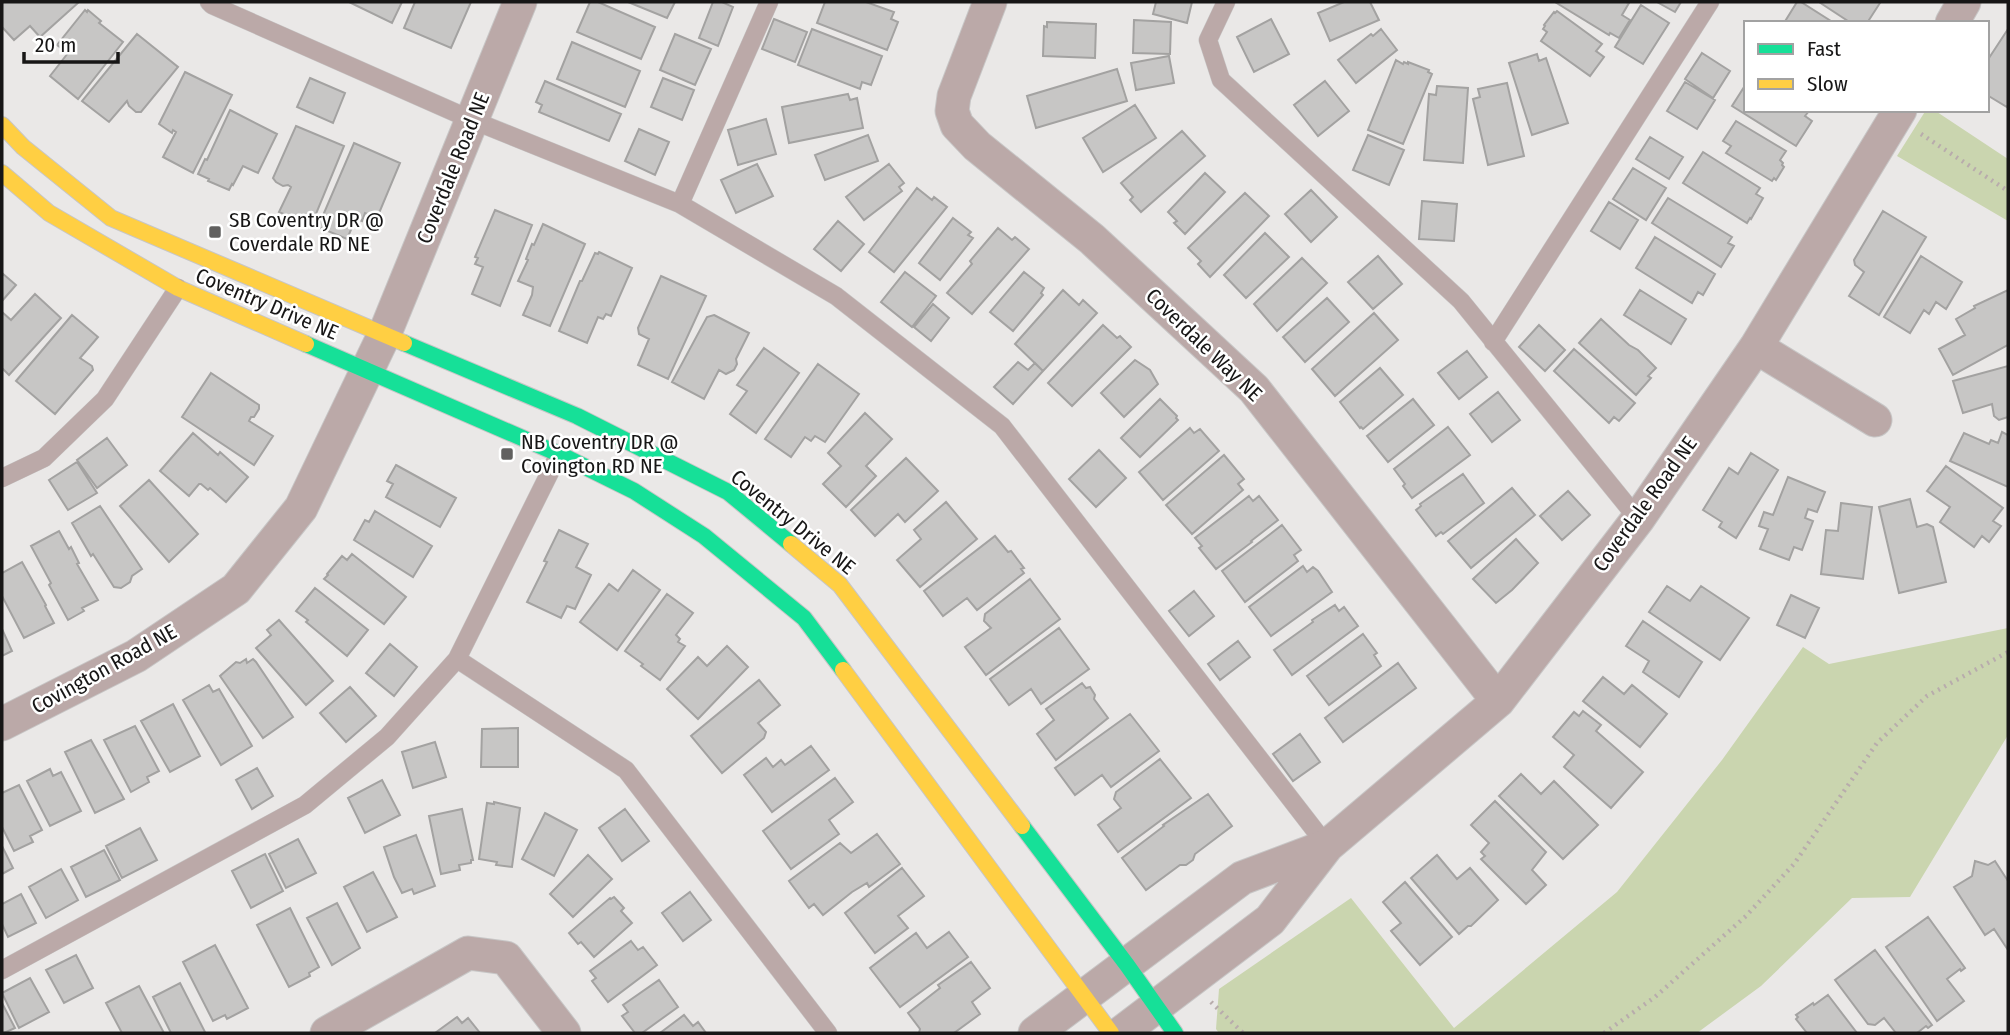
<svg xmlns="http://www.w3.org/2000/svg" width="2010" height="1035" font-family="'Fira Sans Condensed',sans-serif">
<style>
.green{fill:#cad5af}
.building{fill:#c7c6c5;stroke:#a3a2a1;stroke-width:2}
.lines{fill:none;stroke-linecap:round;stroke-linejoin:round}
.lane-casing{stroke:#c7c6c6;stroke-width:19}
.street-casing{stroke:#c7c6c6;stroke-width:35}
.fast-casing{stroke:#c7c6c6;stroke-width:18}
.slow-casing{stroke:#c7c6c6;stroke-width:18}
.path{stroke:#b8acac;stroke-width:4.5;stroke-dasharray:2 5;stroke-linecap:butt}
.lane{stroke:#bba9a8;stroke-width:18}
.street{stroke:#bba9a8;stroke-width:33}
.fast{stroke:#16e098;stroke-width:16}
.slow{stroke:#ffcf43;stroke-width:16}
.poi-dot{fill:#61605f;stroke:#fff;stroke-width:2.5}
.labels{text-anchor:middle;stroke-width:5;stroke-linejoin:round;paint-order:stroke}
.street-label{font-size:21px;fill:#171616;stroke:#fff}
.poi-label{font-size:21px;fill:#171616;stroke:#fff;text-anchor:start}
</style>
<rect width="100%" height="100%" fill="#eae8e7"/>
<path class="green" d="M1926,110H1934L2008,159V221L1897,156Z
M2008,628V735L1910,897L1852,898L1761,986L1697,1033H1219L1216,1029L1219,989L1351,898L1454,1028L1617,892L1722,760L1803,647L1829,664Z"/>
<path class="building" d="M4,2H79L40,37L30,26L14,40L2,27V3Z
M349,2H402L392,23Z
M415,2H471L451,48L404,28Z
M590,2H598L655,27L641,59L577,32Z
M628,2H675L667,18Z
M713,2H722L733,7L718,46L699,38Z
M825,2H866L894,12L891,19L898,22L887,50L817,23Z
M1156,2H1192L1187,23L1153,14Z
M1344,2H1370L1379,20L1330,41L1318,13Z
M1555,2H1626L1629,3L1622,15L1630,20L1619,38L1610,33L1609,35Z
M1657,2H1681L1675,12Z
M1797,2H1801L1834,23H1784Z
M1819,2H1879L1880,3L1867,23H1851Z
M1641,5L1669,23L1643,64L1615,47Z
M85,10L87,12L88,10L101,21L99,23L123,42L78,99L50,76L68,53L57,45Z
M1557,11L1602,44L1596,51L1604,57L1590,76L1541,41L1547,32L1543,29L1545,26L1544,25L1554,12L1555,13Z
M774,19L807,32L795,62L762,49Z
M1271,19L1289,54L1254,72L1237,37Z
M1134,20L1171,22L1170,54L1133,53Z
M1047,22L1096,24L1095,58L1043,56L1044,26L1047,27Z
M812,29L882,56L871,85L862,82L860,89L798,65Z
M1381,29L1397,50L1356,83L1338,60L1371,34L1373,36Z
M2008,29V105L2007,107L1987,95V61Z
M137,34L178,67L141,112H136L129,106L127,101L109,122L82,101Z
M675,34L711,49L695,85L660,70Z
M572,42L640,71L625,107L557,79Z
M1702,53L1730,71L1713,98L1685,79Z
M1537,54L1539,61L1546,58L1568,123L1532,135L1509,63Z
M1169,56L1174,83L1136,90L1131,63Z
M1396,60L1403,64L1404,62L1408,64V62L1429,70L1428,72L1432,74L1403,144L1368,130Z
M1117,69L1127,101L1036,128L1027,96Z
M185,72L232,95L193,173L163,157L176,132L173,130L172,133L159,124Z
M310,78L345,93L333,123L297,107Z
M663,78L694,90L682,120L651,107Z
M545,81L621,114L609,141L539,112L542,105L536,102Z
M1325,81L1349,111L1318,136L1294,105Z
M1685,82L1715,100L1697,129L1667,111Z
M1507,83L1524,156L1488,165L1473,99L1480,97L1478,89Z
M1746,84V110L1809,111L1805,116L1812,121L1796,146L1732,106Z
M1437,86L1468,88L1463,163L1424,160L1429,94L1436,95Z
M848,94L850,100L857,98L863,128L789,143L782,107Z
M1135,105L1156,138L1103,172L1083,138Z
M230,110L277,134L258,173L243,166L233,185L232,184L229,190L208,181L209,179L198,174L205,159L207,160Z
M766,119L776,154L738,165L728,130Z
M1736,121L1786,151L1780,160L1783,163L1782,165L1784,167L1776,180L1774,178L1772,181L1726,153L1731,146L1723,141Z
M296,126L344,146L311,226L279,212L291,187L288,185L283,186L276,182L273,178Z
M639,129L669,142L655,175L625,161Z
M1182,131L1205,156L1141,212L1130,200L1133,197L1121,183Z
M868,135L878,161L825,180L815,155Z
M1368,135L1404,150L1389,185L1353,170Z
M1650,137L1683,157L1669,179L1636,159Z
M354,143L400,163L377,218L365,213L362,221L356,218L347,239L318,227Z
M1703,152L1760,188L1756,194L1763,198L1751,219L1750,218L1747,223L1683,183Z
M757,164L773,196L736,213L721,180Z
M889,164L904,183L899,187L902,191L864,220L846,197Z
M1633,168L1666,188L1646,220L1613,199Z
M1205,173L1225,192L1185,234L1174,223L1177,221L1168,212Z
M917,188L932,200L934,197L947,207L894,272L869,252Z
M1311,190L1337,217L1311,242L1285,214Z
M1245,193L1269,216L1210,277L1198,264L1201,261L1188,248Z
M1668,198L1732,237L1728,243L1734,246L1721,267L1652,223Z
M1422,201L1457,204L1454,241L1419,239Z
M1609,202L1638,220L1620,249L1591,231Z
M495,210L532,225L500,306L472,294L483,267L475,264L478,258L475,257Z
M1883,211L1926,237L1879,315L1849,296L1864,272L1855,265L1854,260Z
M953,218L971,232L968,235L973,238L940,280L919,263Z
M838,221L864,244L841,271L814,249Z
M543,224L585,244L550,326L523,315L532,295L533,287L518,281L528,260L526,259L532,244L534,245Z
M998,228L1012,240L1015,237L1029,249L972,314L947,293L972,264L970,261Z
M1265,233L1289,257L1246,298L1224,275Z
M1655,237L1715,274L1703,295L1698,292L1692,303L1636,268Z
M599,252L632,268L611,316L606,314L603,319L598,317L587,343L559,331L580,281H582L595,253L598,254Z
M1378,256L1402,284L1373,309L1348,282Z
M1921,256L1962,282L1946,309L1936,302L1929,314L1924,310L1910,333L1884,317Z
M1302,258L1327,283L1277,331L1254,304Z
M905,272L936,296L912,327L881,302Z
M1024,272L1044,288L1041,293L1043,295L1013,331L990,312Z
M2,273L16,285L2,301Z
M661,276L706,296L668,379L638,365L649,339L639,334L638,328Z
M1063,290L1079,305L1083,300L1097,313L1043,371L1015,344Z
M1640,290L1686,319L1671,344L1624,315Z
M2008,290V345L1953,375L1939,349L1965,335L1956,319L1975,308L1974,306Z
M35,294L61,318L9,375L2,368V312L11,320Z
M1327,298L1349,322L1305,362L1283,337Z
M933,304L949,318L931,341L914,327Z
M1374,313L1398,340L1335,396L1312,369Z
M72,315L98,337L80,358L92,366L93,370L55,414L16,381Z
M714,315L749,333L736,359L737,364L734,370L726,374L719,370L704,399L672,382L707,317Z
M1601,319L1629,345L1638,350L1656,368L1648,376L1651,378L1636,395L1579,343Z
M1103,325L1117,338L1120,336L1131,347L1072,406L1048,383Z
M1539,325L1565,350L1545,371L1519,347Z
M764,348L799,373L756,433L730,414L747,391L737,385Z
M1574,349L1635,403L1619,421L1614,417L1609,423L1554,371Z
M1467,351L1487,377L1459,399L1438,373Z
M1135,360L1150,370L1158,384L1124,417L1101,393Z
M1018,362L1028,370L1035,363L1043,371L1013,404L994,387Z
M818,364L859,394L825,442L815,436L811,441L805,437L791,457L765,439Z
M2008,366V417L1999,420L1994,416L1992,404L1963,413L1953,381Z
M1380,368L1403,395L1363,429L1361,427L1360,428L1340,402Z
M211,373L259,405V409L254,417H251L249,421L273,436L254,465L182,417Z
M1498,392L1520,420L1492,442L1470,414Z
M1160,399L1177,416L1176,418L1178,420L1140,457L1121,438Z
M1413,399L1434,425L1388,462L1367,436Z
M865,413L892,439L866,466L876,476L846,507L823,484L841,466L828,453Z
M1448,427L1470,455L1412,498L1403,486L1405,484L1394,469Z
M1190,428L1194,433L1200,429L1219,451L1163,500L1139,472Z
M2002,432L2008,435V487L1950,461L1964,433L1989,444L1991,440L1998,443Z
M193,433L218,455L220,452L248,477L226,502L210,488L208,490L201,484H199L189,496L160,471Z
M107,438L127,465L97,488L77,460Z
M1099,450L1126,478L1096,507L1069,479Z
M1751,453L1778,470L1736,538L1719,527L1722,522L1703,510L1729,468L1738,474Z
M1224,455L1244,479L1238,484L1243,490L1192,534L1166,505Z
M906,458L938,491L905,522L898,514L875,536L851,510Z
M77,462L97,493L68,510L49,480Z
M396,465L456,498L440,527L386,497L393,484L387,481Z
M1946,466L2003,508L1993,521L2001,526L1989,542L1982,536L1974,547L1940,522L1950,507L1927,491Z
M1463,474L1484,503L1443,534L1441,532L1436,536L1416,510L1421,506L1420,504Z
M1788,477L1825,492L1817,512L1808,509L1805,518L1813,521L1802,550L1794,547L1789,560L1760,549L1768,529L1759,526L1764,512L1773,515Z
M149,480L198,534L169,562L120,506Z
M1512,488L1535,515L1471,568L1448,541Z
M1568,491L1590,515L1562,540L1540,516Z
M1249,496L1253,501L1259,496L1278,520L1251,541L1252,542L1216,569L1199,548L1202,546L1195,538Z
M1910,499L1917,527L1927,524L1933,527L1946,582L1899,593L1879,507Z
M946,502L977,539L920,587L897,560L921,539L914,530Z
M1841,503L1872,507L1863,579L1821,574L1826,530L1838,531Z
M100,506L142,569L132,576L130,582L121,588L114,587L93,554L91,556L72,523Z
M375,511L432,546L413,577L354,540L365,520L369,522Z
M1282,525L1301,550L1294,555L1298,561L1245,602L1222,571Z
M559,530L588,544L576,567L591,575L575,609L567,606L561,618L527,602L547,562L544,561Z
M59,531L69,549L71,547L79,563L77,564L98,600L82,608L84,611L68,620L49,585L51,583L31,546Z
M995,536L1008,552L1011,551L1024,568L1021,569L1024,573L977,610L967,598L943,616L924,591Z
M1516,539L1538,563L1512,590L1496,603L1473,579Z
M352,554L406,597L384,624L324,579L328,575L327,574L342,556L347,560Z
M22,562L46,605L45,606L54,623L24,638L2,596V573Z
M1303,566L1307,572L1313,567L1318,571L1332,592L1271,636L1249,607Z
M633,570L660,590L617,650L580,622L609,584L618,591Z
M1030,579L1060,619L986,675L965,647L991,628L984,621L985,614Z
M1667,586L1690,601L1701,586L1749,618L1720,660L1649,612Z
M315,588L368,630L347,656L306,622L308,620L296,611Z
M1194,591L1214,616L1189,636L1169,611Z
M667,594L693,613L676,635L680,639L678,642L685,646L660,680L641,666L643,664L625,651Z
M1791,595L1819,608L1805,638L1777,625Z
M1335,605L1339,611L1344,607L1358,626L1292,675L1274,650L1313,622L1312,620Z
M279,620L333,681L306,705L256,648L271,635L267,630Z
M1643,621L1702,662L1679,697L1643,672L1649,661L1626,646Z
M1059,628L1089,669L1041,704L1031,689L1009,705L990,679Z
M2,629L12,651L2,656Z
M1363,634L1377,653L1374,655L1381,666L1329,705L1307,676Z
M1238,641L1250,657L1220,680L1208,664Z
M390,644L417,667L394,696L366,673Z
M727,646L748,667L698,719L667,689L698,657L707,666Z
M246,659L247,663L253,659L256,662L293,717L263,738L220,676L236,662L240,663Z
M1398,663L1416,688L1343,742L1325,718Z
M1603,677L1624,694L1632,685L1667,714L1640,747L1583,701Z
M759,680L780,705L758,723L766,732L764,738L722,773L691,736Z
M1082,683L1086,688L1090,687L1095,695L1094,699L1108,718L1056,760L1037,734L1054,720L1046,709Z
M209,685L213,692L219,689L252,746L221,765L183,700Z
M350,687L376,716L346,742L320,713Z
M173,704L200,756L170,772L141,721Z
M1583,711L1601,725L1596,731L1643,772L1611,808L1564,767L1574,755L1553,737L1574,712L1579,716Z
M1130,714L1159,751L1111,787L1102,775L1075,795L1055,768Z
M135,726L159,771L147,777L149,782L131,792L104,740Z
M518,728V767H481L482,729Z
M1300,734L1320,762L1293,781L1273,754Z
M91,740L124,799L95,813L65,752Z
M435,742L446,777L413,788L402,752Z
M811,746L829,770L772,812L744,775L766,758L773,767L781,760L785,765Z
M1160,759L1191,798L1118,852L1098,825L1121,808L1114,799L1116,792Z
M257,768L273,796L252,809L236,780Z
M50,769L53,776L61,772L81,811L50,826L27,781Z
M1521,774L1541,794L1554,781L1598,825L1563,859L1499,796Z
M835,778L853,802L829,820L839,834L791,869L763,831Z
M382,780L400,815L365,833L348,798Z
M19,785L42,830L30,836L33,842L14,851L2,827V793Z
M1208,794L1232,826L1195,854L1193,860L1186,865H1180L1146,890L1122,858L1164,826L1163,825Z
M1495,801L1546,852L1532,870L1546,885L1526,904L1481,859L1485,856L1481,852L1489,843L1471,825Z
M494,802L520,808L512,867L496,865L497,862L479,859L487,803L494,804Z
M462,809L473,860H471V863L459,865L460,870L441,874L429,816Z
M625,809L649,841L622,861L599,828Z
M545,813L577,830L554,876L522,859Z
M140,828L157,860L122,878L106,846Z
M877,834L900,864L869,887L867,883L852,892L823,915L814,904L809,908L789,881L840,843L851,853Z
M416,835L435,886L414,894L412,889L402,893L394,877L384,847Z
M298,839L316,873L286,888L269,854Z
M2,846L13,868L2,874Z
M104,850L120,880L86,897L71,867Z
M265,854L283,891L251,908L232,871Z
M588,855L612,879L573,917L550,894Z
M1437,855L1457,879L1470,868L1498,900L1471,926H1468L1459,934L1411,878Z
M1975,861L1988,865L1995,861L2008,881V950L1994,929L1985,935L1954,887L1972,876Z
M902,868L924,896L898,916L908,928L875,953L845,913Z
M61,869L78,900L46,918L29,887Z
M373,872L397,917L367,932L344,887Z
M1405,882L1452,937L1420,965L1391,931L1401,923L1383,902Z
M690,892L711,920L683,941L662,913Z
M21,894L36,923L8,937L2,924V904Z
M614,897L624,908L621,911L632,923L594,957L581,942L578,944L569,933L610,898L611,899Z
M337,903L360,948L332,965L307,918Z
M290,908L319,967L309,973L310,976L289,987L257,925Z
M1928,917L1965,968L1961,971L1960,969L1947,979L1964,1001L1937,1021L1886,947Z
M949,932L968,957L900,1007L870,968L916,933L927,948Z
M631,941L638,950L643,947L657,965L608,1002L592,981L596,978L590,971Z
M215,945L248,1008L227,1019L225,1015L213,1021L183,962Z
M1875,950L1932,1025L1928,1028L1926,1026L1917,1033H1896L1884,1018L1875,1025L1868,1024L1835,980Z
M76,955L93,988L64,1003L46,970Z
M971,962L990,988L972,1002L980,1014L954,1033H919L920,1029L908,1013L940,988L938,985Z
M30,978L49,1012L19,1028L2,993Z
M659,980L678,1007L642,1033H635L622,1016L628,1012L623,1005Z
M180,983L205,1032L204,1033H171L153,997Z
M139,986L164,1033H122L106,1003Z
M1828,995L1857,1033H1807L1796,1019L1798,1017L1796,1015L1813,1003L1814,1005Z
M2,1003L15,1028L4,1033H2Z
M684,1015L693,1026L698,1022L706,1033H660Z
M457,1017L462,1023L468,1018L480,1033H435Z"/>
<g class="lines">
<g class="lane-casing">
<path id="lane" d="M209,2L212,5L472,120L680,204L836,296L1002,426L1327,846
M1226,2L1208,40L1221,80L1461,301L1638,519
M680,204L769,2
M1493,342L1710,2
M2,478L44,458L105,399L178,288
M457,659L626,770L828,1033
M2,970L305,805L387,737L457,659L559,454"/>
</g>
<g class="street-casing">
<path id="street" d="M990,2L954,96L952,111L957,125L977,146L1092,239L1254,389L1498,701
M1952,23L1964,2
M1756,347L1875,420
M2,724L136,656L236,589L301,508L385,333L520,2
M327,1033L468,953L506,958L564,1033
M1035,1033L1242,878L1327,846
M1121,1033L1270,920L1327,846L1498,701L1638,519L1756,347L1900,110"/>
</g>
<g class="fast-casing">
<path id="fast" d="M404,343L577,416L728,492L791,544
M306,344L559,454L634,491L704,536L804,618L843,670
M1022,826L1127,965L1175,1033"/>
</g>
<g class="slow-casing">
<path id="slow" d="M2,125L23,147L111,218L404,343
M2,173L49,213L178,288L306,344
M791,544L840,585L1022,826
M843,670L1111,1033"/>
</g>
<path class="path" d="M1921,134L2008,191
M1211,1002L1243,1033
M1604,1033L1655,997L1746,916L1794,864L1877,743L1927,696L2008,652"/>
<use href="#lane" class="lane"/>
<use href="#street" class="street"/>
<use href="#fast" class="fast"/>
<use href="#slow" class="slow"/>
</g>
<g class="poi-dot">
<rect x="208" y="225" width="14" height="14" rx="3.5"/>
<rect x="500" y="447" width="14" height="14" rx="3.5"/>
</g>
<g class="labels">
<g class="street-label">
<text transform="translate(453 168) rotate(-68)" y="7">Coverdale Road NE</text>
<text transform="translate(267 304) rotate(23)" y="7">Coventry Drive NE</text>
<text transform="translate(1204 345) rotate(44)" y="7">Coverdale Way NE</text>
<text transform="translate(1645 504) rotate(-54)" y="7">Coverdale Road NE</text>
<text transform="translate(793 522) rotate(39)" y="7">Coventry Drive NE</text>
<text transform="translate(104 669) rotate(-29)" y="7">Covington Road NE</text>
</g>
<g class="poi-label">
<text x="229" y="227">SB Coventry DR @<tspan x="229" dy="24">Coverdale RD NE</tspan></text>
<text x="521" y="449">NB Coventry DR @<tspan x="521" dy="24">Covington RD NE</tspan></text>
</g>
</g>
<rect width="2010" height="1035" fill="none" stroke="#171616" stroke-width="7"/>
<rect x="1744" y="21" width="245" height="91" fill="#ffffff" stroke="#a2a2a2" stroke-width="2"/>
<rect x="1758" y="44" width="35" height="10" fill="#16e098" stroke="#a2a2a2" stroke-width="2"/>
<text x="1807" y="56" font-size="21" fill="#171616">Fast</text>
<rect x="1758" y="79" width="35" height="10" fill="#ffcf43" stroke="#a2a2a2" stroke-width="2"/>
<text x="1807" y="91" font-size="21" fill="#171616">Slow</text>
<path d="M24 52v10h94v-10" fill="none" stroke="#171616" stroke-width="3.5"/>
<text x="35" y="52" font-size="21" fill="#171616" stroke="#ffffff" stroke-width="5" paint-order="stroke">20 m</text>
</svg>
